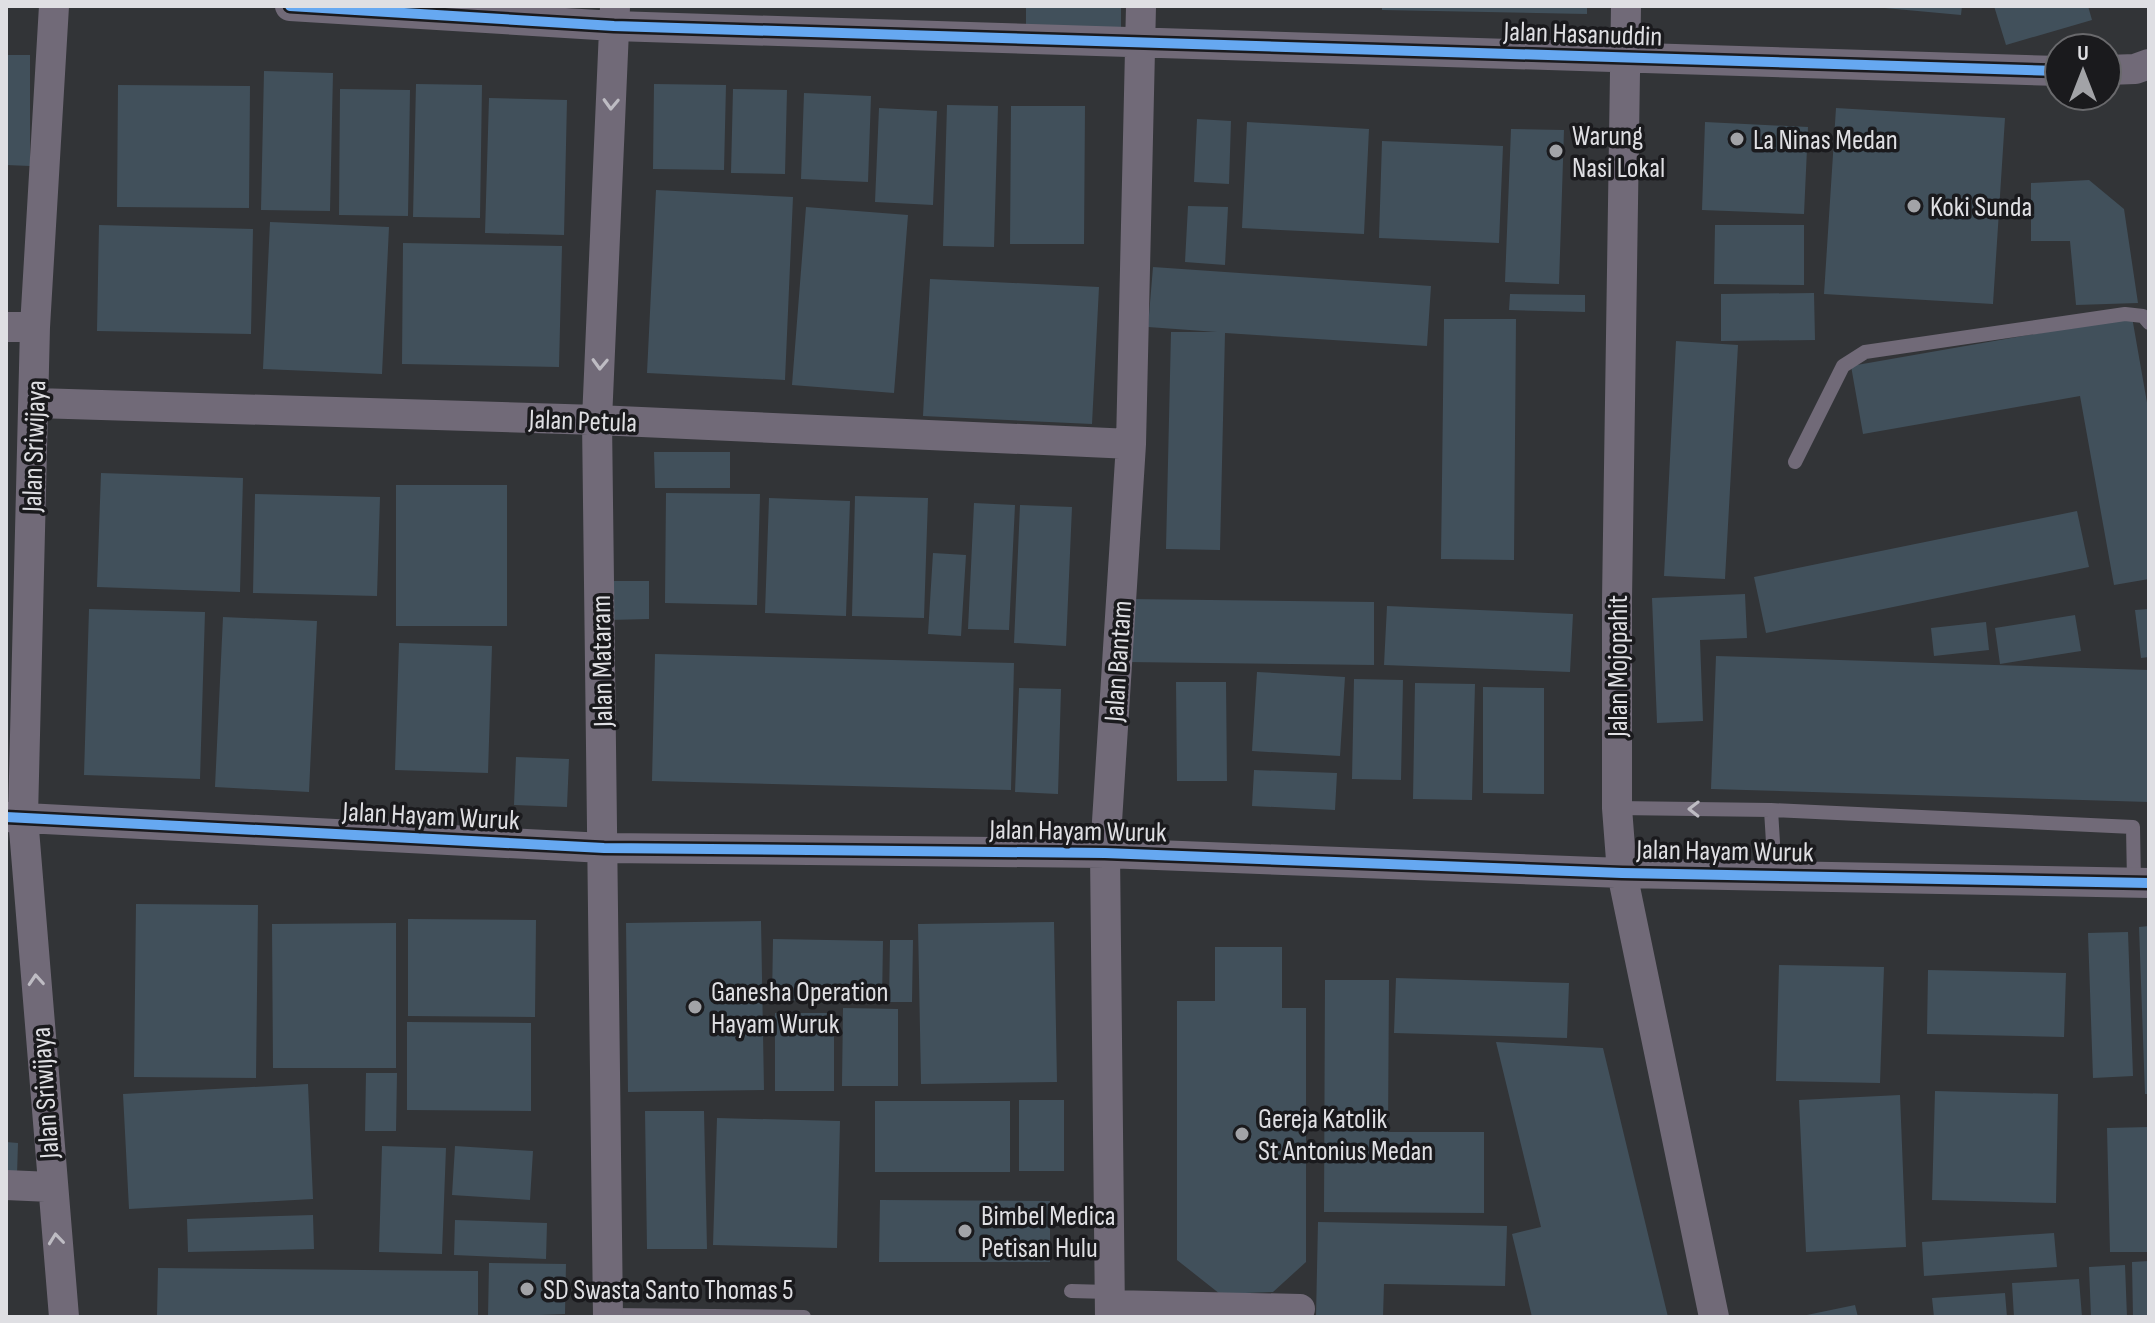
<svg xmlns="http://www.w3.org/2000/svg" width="2155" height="1323" font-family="'Sofia Sans Condensed',sans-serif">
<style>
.building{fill:#41505b}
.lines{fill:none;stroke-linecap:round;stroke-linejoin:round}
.service{stroke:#716a78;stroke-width:14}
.minor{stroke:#716a78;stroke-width:30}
.cycleway-casing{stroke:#1a1a1d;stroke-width:15}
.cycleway{stroke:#66a8f1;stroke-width:10}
.oneway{stroke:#bebcc3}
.poi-dot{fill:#a2a3a7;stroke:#1a1a1d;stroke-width:3}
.labels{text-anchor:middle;stroke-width:7;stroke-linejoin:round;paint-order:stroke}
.street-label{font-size:28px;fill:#dfdfe3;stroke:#1a1a1d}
.poi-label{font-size:28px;fill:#dfdfe3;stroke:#1a1a1d;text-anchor:start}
</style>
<rect width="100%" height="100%" fill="#323437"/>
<path class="building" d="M1026,6H1121V31L1026,29Z
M1382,6H1587V14L1382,10Z
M1863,6H1962L1961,15Z
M1994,6H2088L2092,20L2006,45Z
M6,55H30V166L6,165Z
M264,71L333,73L330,211L261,210Z
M416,84L482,85L480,218L413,217Z
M654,84L726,85L724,170L653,169Z
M118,85L250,86L249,208L117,207Z
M340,89L410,90L408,216L339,215Z
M733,89L787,90L785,174L731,173Z
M804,93L871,96L868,182L801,179Z
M489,98L567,100L564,235L485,233Z
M947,105L998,106L994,247L943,246Z
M1011,106H1085L1084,244H1010Z
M879,108L937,111L933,205L875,202Z
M1836,108L2005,118L1993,304L1824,294Z
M1197,119L1231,121L1229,184L1194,182Z
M1247,122L1369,129L1364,234L1242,228Z
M1705,122L1808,127L1804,214L1702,210Z
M1511,129L1564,130L1559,284L1505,282Z
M1382,141L1503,146L1499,243L1379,238Z
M2089,180L2124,209L2138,303L2076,305L2070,241H2031V183Z
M656,190L793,197L785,380L647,373Z
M1188,206L1228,207L1225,265L1185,262Z
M806,207L908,215L894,393L792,385Z
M270,222L389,227L382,374L263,369Z
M99,225L253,229L251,334L97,331Z
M1715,225H1804V285L1714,284Z
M403,243L562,246L559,367L402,364Z
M1153,267L1431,286L1427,346L1225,333L1220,550L1166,549L1171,332H1217L1148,327Z
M930,279L1099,287L1092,424L923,416Z
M1814,293L1815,340L1721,341V294Z
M1510,294L1585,295V312L1509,310Z
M2132,317L2149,414V579L2114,585L2080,396L1863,434L1851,366Z
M1444,319H1516L1514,560L1441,559Z
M1676,341L1738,345L1725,579L1664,576Z
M654,452H730V488H655Z
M101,473L243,478L240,592L97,587Z
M396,485H507V626H396Z
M666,493L760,494L757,605L665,603Z
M255,494L380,497L377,596L253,593Z
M855,496L928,498L924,618L852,616Z
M769,498L850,501L846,616L765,613Z
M974,503L1015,505L1009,630L968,629Z
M1020,505L1072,507L1066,646L1014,643Z
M2077,511L2089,567L1766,633L1754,577Z
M933,553L966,555L961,636L928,634Z
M608,581H649V619L609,620Z
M1745,594L1747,638L1700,640L1703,721L1657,723L1652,598Z
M1127,599L1374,602V665L1127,662Z
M1387,606L1573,614L1570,672L1384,665Z
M89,609L205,612L200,779L84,775Z
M2149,609V657L2141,658L2135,610Z
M2075,615L2081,651L2000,664L1995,628Z
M223,617L317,621L309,792L215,787Z
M1986,622L1989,650L1934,656L1931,628Z
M399,643L492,646L488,773L395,770Z
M655,654L1014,663L1011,790L652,781Z
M1716,656L2149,670V802L1711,789Z
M1257,672L1345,677L1340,756L1252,751Z
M1354,679L1403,680L1401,780L1352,779Z
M1176,682H1226L1227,781H1177Z
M1415,683L1475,684L1472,800L1413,799Z
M1483,687L1544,688V794L1483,793Z
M1019,688L1061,689L1058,794L1015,792Z
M516,757L569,759L567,807L514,805Z
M1254,770L1337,773L1335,810L1252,806Z
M136,904L258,905L256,1078L134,1077Z
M408,919L536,920L535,1017L408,1016Z
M761,921L764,1090L628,1092L626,923Z
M1054,922L1057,1082L921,1084L918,924Z
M396,923V1068H273L272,924Z
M2149,926V1094H2145L2139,927Z
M2128,932L2133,1076L2093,1078L2088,933Z
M773,939L883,941L882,1002L772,1000Z
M890,940H913L912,1002H889Z
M1215,947H1282V1008H1306V1262L1273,1292L1220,1294L1177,1260V1001H1215Z
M1779,965L1884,967L1880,1083L1776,1081Z
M1928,970L2066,973L2064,1037L1927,1034Z
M1396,978L1569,983L1567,1038L1394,1033Z
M1325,980H1389L1388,1132H1484V1213L1324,1212Z
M843,1008L898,1009V1086H842Z
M775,1013H834V1091H775Z
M407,1022L531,1023V1111L407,1110Z
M1496,1042L1603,1048L1668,1317H1532L1512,1234L1541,1227Z
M366,1073H397L396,1131H365Z
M308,1084L313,1199L129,1209L123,1094Z
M1935,1091L2058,1094L2056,1203L1932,1200Z
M1900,1095L1906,1247L1806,1252L1799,1100Z
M1019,1100H1064V1171H1019Z
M875,1101H1010V1172H875Z
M645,1111H704L707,1249H647Z
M717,1118L840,1121L837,1248L713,1245Z
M2149,1127V1252H2110L2107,1128Z
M6,1142L18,1143L17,1175H6Z
M382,1146L446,1148L442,1254L379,1252Z
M455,1146L533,1151L530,1200L452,1195Z
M880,1200L1050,1201V1262H879Z
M313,1215L314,1249L188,1252L187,1219Z
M455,1220L547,1223L546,1259L454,1255Z
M1318,1222L1507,1226L1505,1286L1384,1284L1383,1317H1316Z
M2054,1233L2057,1267L1924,1276L1922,1242Z
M2149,1261V1317H2133L2132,1262Z
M489,1263L566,1264L565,1314L488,1317Z
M2125,1265L2127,1317H2091L2089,1267Z
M158,1268L478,1271V1317H157Z
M2079,1279L2082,1317H2014L2012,1283Z
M2005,1293L2007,1317H1934L1932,1298Z
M1855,1305L1858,1317H1802V1316Z"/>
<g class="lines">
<path class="service" d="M1795,462L1843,366L1865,352L2125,314L2143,316L2149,323
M1617,808L1771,810L2133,827L2134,882
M1771,810L1775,875
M1071,1291L1109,1292
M608,1315L804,1317"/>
<path class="minor" d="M54,6L35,327L23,817L64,1317
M290,6L614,26L2059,71
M1626,6L1617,600V808L1622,873L1714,1317
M2107,70L2135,69L2149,64
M6,327H35
M36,403L597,420L1131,444
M6,817L604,848L1105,853L1622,873L2149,883
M6,1185L51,1187
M1110,1305L1300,1309
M608,1317L597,420L615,7
M1110,1317L1105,853L1131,444L1141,6"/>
<g class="cycleway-casing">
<path id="cycleway" d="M290,6L614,26L2059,71
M6,817L604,848L1105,853L1622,873L2149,883"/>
</g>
<use href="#cycleway" class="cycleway"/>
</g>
<defs><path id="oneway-chevron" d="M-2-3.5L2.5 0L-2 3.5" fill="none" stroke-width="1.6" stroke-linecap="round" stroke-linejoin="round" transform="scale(2)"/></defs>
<g class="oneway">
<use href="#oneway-chevron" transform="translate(611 104) rotate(92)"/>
<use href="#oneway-chevron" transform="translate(600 364) rotate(92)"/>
<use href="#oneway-chevron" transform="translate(1694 809) rotate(-179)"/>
<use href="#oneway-chevron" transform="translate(36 980) rotate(-94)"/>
<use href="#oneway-chevron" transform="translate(56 1239) rotate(-96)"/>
</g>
<g class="poi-dot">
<circle cx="1737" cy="139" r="8"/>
<circle cx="1556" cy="151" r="8"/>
<circle cx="1914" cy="206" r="8"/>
<circle cx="695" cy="1007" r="8"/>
<circle cx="1242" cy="1134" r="8"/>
<circle cx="965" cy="1231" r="8"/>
<circle cx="527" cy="1289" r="8"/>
</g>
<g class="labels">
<g class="street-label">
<text transform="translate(1583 33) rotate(2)" y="10">Jalan Hasanuddin</text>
<text transform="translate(583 420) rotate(2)" y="10">Jalan Petula</text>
<text transform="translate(33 446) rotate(-88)" y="10">Jalan Sriwijaya</text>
<text transform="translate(601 661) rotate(-91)" y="10">Jalan Mataram</text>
<text transform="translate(1117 661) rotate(-86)" y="10">Jalan Bantam</text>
<text transform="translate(1617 666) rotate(-90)" y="10">Jalan Mojopahit</text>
<text transform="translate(431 815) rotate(3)" y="10">Jalan Hayam Wuruk</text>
<text transform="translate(1078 830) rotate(1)" y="10">Jalan Hayam Wuruk</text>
<text transform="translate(1725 850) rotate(1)" y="10">Jalan Hayam Wuruk</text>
<text transform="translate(44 1093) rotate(-94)" y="10">Jalan Sriwijaya</text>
</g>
<g class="poi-label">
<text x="1572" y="145">Warung<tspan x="1572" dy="32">Nasi Lokal</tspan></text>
<text x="1753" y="149">La Ninas Medan</text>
<text x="1930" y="216">Koki Sunda</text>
<text x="711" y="1001">Ganesha Operation<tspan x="711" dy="32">Hayam Wuruk</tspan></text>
<text x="1258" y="1128">Gereja Katolik<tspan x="1258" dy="32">St Antonius Medan</tspan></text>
<text x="981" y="1225">Bimbel Medica<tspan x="981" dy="32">Petisan Hulu</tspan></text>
<text x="543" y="1299">SD Swasta Santo Thomas 5</text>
</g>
</g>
<rect width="2155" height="1323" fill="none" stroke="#dfdfe3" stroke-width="16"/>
<g transform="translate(2083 72)"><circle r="38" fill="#1a1a1d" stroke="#69696c" stroke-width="2"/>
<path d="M0-6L14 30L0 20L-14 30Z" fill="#a2a3a7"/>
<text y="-12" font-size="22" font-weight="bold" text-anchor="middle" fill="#dfdfe3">U</text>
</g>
</svg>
